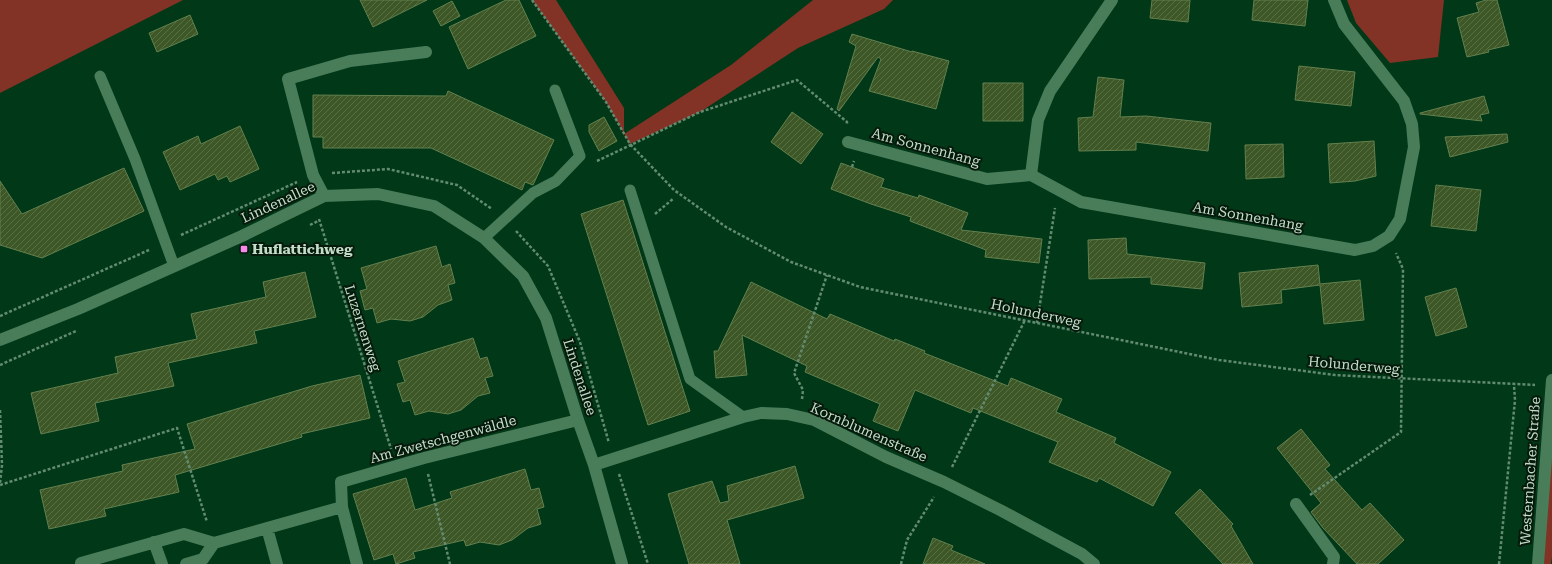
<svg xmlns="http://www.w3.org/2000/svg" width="1552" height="564" font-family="'Roboto Serif',serif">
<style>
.green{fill:#823325}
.building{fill:url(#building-hatch);stroke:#64804e}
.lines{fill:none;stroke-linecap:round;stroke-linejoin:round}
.path{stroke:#638b71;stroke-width:2.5;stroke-dasharray:3 2;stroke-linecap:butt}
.service{stroke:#497c58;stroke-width:11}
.minor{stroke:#497c58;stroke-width:12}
.tertiary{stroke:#497c58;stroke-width:12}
.poi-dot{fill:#f888ea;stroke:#061a0c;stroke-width:1.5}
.labels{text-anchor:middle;stroke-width:4;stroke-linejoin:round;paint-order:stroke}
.street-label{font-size:14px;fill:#c3ddc8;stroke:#061a0c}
.poi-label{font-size:14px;font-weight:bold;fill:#c3ddc8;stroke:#061a0c;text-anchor:start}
</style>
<defs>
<pattern id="building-hatch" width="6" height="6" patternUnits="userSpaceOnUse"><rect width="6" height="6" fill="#3d5727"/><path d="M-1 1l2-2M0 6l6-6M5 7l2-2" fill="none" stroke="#576f45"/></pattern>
</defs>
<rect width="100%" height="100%" fill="#003818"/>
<path class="green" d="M0,0H183L0,93Z
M532,0H556L624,108V134L731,65L813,0H893L884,9L798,48L700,112L630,144L606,102Z
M1347,0H1444L1438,57L1390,63L1356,23Z
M1552,380V557L1551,564H1538Z"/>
<path class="building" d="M360,0H427L373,27Z
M506,0H519L536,36L468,69L449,27Z
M1152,0H1190L1188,22L1150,18Z
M1254,0H1308L1305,26L1252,20Z
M1486,0H1497L1509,45L1488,50L1489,52L1467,57L1457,18L1479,12L1476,3Z
M452,1L460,16L441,26L433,11Z
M190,15L198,34L157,52L149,33Z
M852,34L912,52V51L949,61L936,109L869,91L881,59L878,57L839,111L837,109L856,46L849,42Z
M1299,66L1355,72L1351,106L1295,100Z
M1098,77L1124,80L1120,117L1146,116L1211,123L1208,151L1136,142V150L1079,151L1078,118L1093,117Z
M983,83H1023V121H983Z
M448,91L554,140L533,185L525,182L522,190L431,148H323V137H313V95L446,96Z
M1484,96L1489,113L1480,115L1482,121L1420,114V113Z
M792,112L823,134L801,164L771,142Z
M604,117L617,141L599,151L589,132V125Z
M240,126L259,169L230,182L227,176L218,180L215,174L180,190L163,152L198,136L201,144Z
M1507,134L1508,142L1450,157L1445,137Z
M1374,141L1376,176L1355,181L1330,183L1328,144Z
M1283,144L1284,177L1246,179L1245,145Z
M841,163L884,179L881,187L918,198L919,195L968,213L961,230L1042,239L1039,263L985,257L986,250L910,221L911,217L871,204L831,189Z
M124,168L144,211L42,258L0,245V181L22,214Z
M1436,185L1481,190L1476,231L1431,226Z
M623,200L690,411L648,425L581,214Z
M1126,238L1127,254L1205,263L1202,289L1151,284V277L1089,279L1088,240Z
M436,246L442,267L450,264L455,283L448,285L452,300L438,305L423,317L410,321L391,319L377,323L373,308L365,310L360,291L367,289L361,268Z
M1318,265L1320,284L1360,280L1364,320L1324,324L1320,285L1281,290L1282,303L1242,307L1239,273Z
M305,272L316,317L254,331L257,343L168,363L174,386L95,403L99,421L41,434L31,393L118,373L115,357L197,339L191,314L266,297L263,282Z
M751,282L827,319L830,314L894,341L895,339L925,351L924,353L1008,386L1011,378L1062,399L1056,412L1116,438L1114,443L1171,472L1153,506L1099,478L1097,482L1049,462L1058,442L973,408L971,413L915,390L898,431L873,421L880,404L805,372L807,366L742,335L747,375L716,378L714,351H718Z
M1456,288L1467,327L1436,336L1425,297Z
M473,338L480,359L487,357L493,376L485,378L490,393L478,396L461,410L448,414L429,411L415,415L410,400L403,402L397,384L405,382L398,361Z
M360,375L370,418L301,434L302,437L175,475L179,492L104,509L106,516L49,529L40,490L123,471L122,465L195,449L187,424L312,386Z
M1301,429L1330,465L1325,469L1362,510L1370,503L1404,540L1378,564H1357L1323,528L1311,512L1321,503L1277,448Z
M795,466L804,498L727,520L740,564H689L668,494L712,481L720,503L729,501L727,486Z
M525,469L531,490L539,488L544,507L537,509L541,524L528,528L512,540L499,545L480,542L466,546L464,540L413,552L415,558L396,564L393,554L374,560L353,494L406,478L415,510L452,498L450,492Z
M1200,489L1233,524L1231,526L1253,564H1223L1175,513Z
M933,538L953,546L951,550L985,564H923Z"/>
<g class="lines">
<path class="path" d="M532,0L606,102L630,144L674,190L726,227L791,262L860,287L1219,360L1335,375L1535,385
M597,161L700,112L797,80L847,122V125
M852,167L854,161
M332,173L388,169L457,185L492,209
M655,214L674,198
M319,219L391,449
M310,225L318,221
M516,231L548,266L580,342L609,443
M181,235L297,182
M0,316L149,250
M1037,323L1055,208
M0,365L76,331
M802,399L803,390L794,373L827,275
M0,410L2,465L0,483
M952,467L1025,320
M428,474L450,564
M619,474L648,564
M0,485L177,428L207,522
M1310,495L1401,432L1403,269L1396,253
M901,564L907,540L934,497
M1499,564L1515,400L1514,385"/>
<path class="service" d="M100,76L135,159L174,266
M630,190L690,379L743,417
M484,238L533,193L556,181L580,156L555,90"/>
<path class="minor" d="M848,142L987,179L1031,175L1081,202L1355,250L1373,246L1389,236L1400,219L1414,147L1412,124L1404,101L1344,24L1334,0
M1031,175L1038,120L1050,91L1112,0
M324,196L313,175L288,79L350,61L426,52
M0,340L78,309L150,277L242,236L324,196L378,194L434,206L484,238L523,276L546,318L578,420L594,465L622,564
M594,465L743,417L761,413L787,414L814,420L886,457L944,482L1000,510L1082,554L1094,564
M1296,504L1334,557L1333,564
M342,507L357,564
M267,528L277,564
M154,542L162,564
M81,563L184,534L214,543L342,507L341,482L424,458L578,420
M186,564L203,559L214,543"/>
<path class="tertiary" d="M1538,564L1552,380"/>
</g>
<rect class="poi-dot" x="240" y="245" width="8" height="8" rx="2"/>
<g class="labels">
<g class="street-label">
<text transform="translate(926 147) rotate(15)" y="5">Am Sonnenhang</text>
<text transform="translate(278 202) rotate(-25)" y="5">Lindenallee</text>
<text transform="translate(1248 216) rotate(10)" y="5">Am Sonnenhang</text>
<text transform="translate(1036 313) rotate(12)" y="5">Holunderweg</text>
<text transform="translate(363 328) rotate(72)" y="5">Luzernenweg</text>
<text transform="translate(1354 365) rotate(5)" y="5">Holunderweg</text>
<text transform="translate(580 377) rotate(72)" y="5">Lindenallee</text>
<text transform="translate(869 432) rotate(24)" y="5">Kornblumenstraße</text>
<text transform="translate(443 439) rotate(-15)" y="5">Am Zwetschgenwäldle</text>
<text transform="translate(1530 471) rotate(-86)" y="5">Westernbacher Straße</text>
</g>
<g class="poi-label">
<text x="252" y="254">Huflattichweg</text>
</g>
</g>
</svg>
